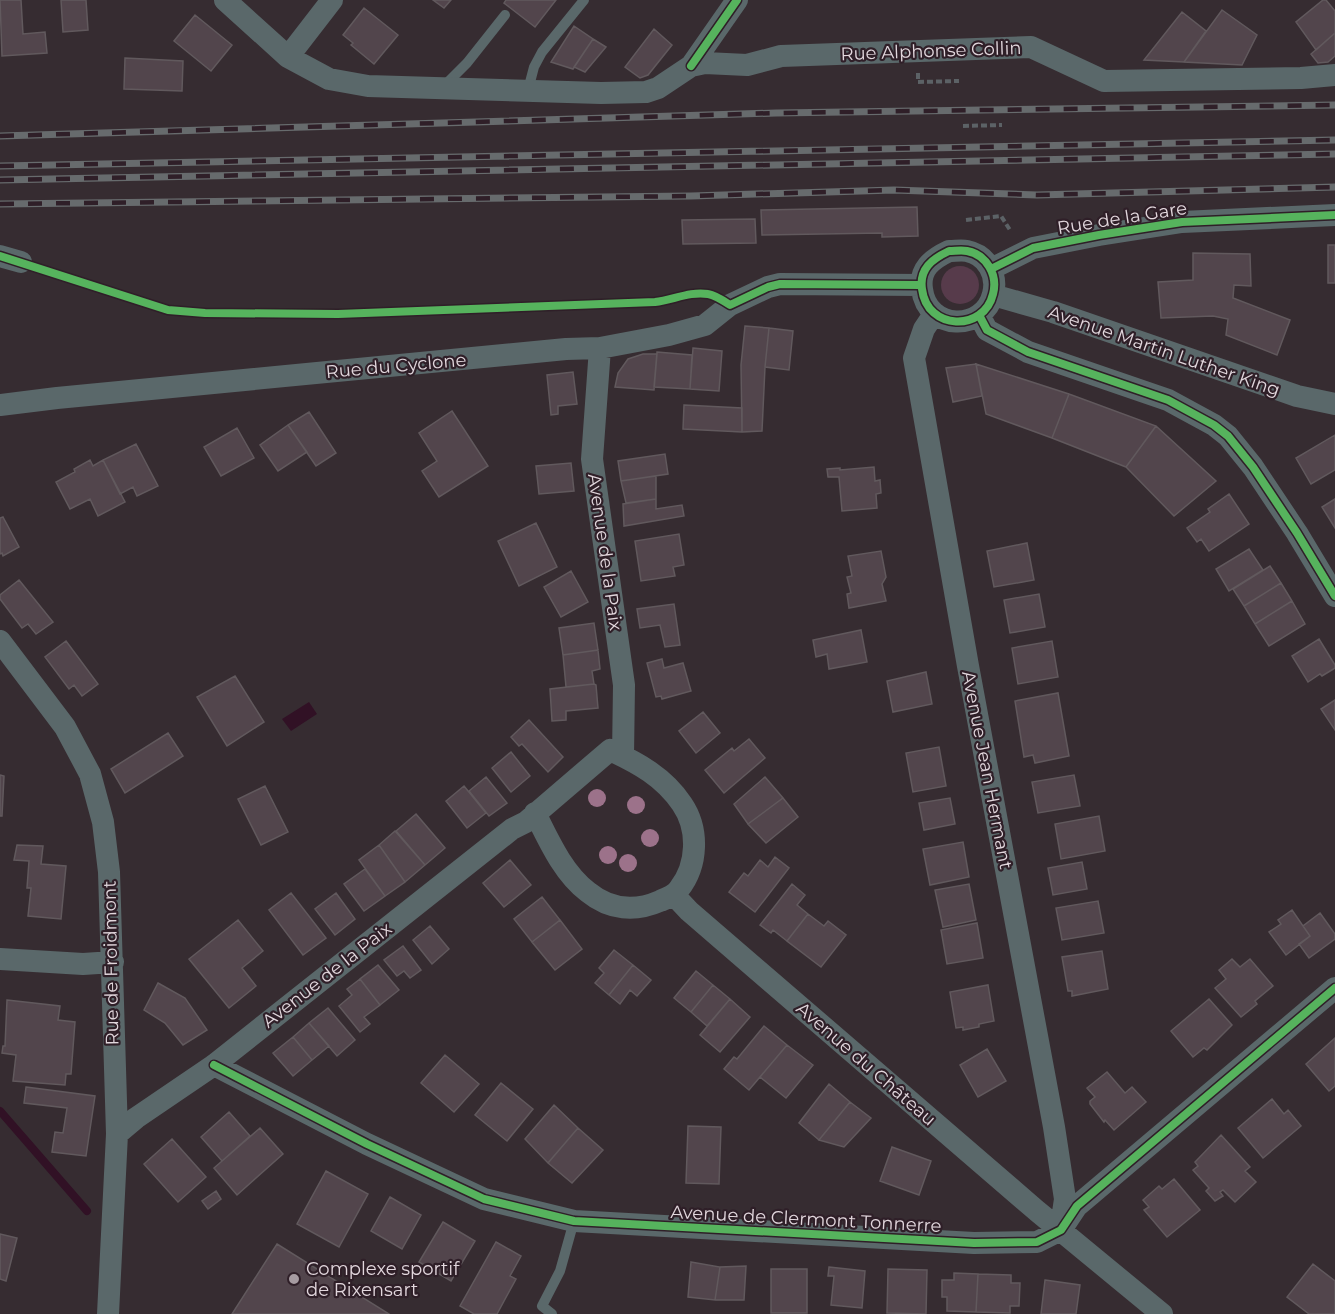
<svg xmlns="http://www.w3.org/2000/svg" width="1335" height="1314" font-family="Montserrat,sans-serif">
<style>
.green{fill:#573b4b}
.water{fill:#311125}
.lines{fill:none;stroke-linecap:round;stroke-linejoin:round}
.stream{stroke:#311125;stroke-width:8}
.building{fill:#52454c;stroke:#61595d;stroke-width:1.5}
.path{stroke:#5c6266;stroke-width:4;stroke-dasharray:6 3;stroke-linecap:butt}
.service{stroke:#5a686a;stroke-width:10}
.minor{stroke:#5a686a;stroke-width:22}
.rail-casing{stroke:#676b6d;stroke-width:7}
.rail{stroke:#2f1f28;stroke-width:4.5;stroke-dasharray:14;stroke-linecap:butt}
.cycleway-casing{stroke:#2f1f28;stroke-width:11}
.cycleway{stroke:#56b35d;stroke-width:8}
.tree{fill:#9c728a}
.poi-dot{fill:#a69ba1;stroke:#2f1f28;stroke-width:2}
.labels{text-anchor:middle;stroke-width:4.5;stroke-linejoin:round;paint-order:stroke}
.street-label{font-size:18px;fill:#e2d7dd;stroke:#2f1f28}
.poi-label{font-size:18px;fill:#e2d7dd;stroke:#2f1f28;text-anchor:start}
</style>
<rect width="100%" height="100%" fill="#362c31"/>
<path class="green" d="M941 285a19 19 0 1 1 38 0a19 19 0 1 1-38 0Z"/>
<path class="water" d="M309,702L317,714L291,731L282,719Z"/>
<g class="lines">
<path class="stream" d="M0,1111L87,1211"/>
</g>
<path class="building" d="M0,0H21L23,34L45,32L47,53L2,56Z
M61,0H86L88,30L63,32Z
M433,0H451L444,8Z
M506,0H556L535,27L504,3Z
M1323,0H1326L1335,11V33L1316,50L1296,22Z
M364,8L398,35L374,64L351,45L353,43L343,35Z
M1222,10L1257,35L1242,65L1184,62Z
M1182,12L1206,31L1184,62L1144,60Z
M195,15L232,45L211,71L174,41Z
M574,26L593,39L573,69L551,62Z
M654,29L672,45L648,75L640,78L625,67Z
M1335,33V56L1328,62L1318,63L1311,54Z
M593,39L606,47L585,72L574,67Z
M125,58L183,61L182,91L124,89Z
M917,207L918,236L882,237V233L762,235L761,210Z
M755,219L756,243L683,244L682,220Z
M1328,245H1335V283H1328Z
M1193,253L1250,254L1251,286L1234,285L1233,298L1290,320L1277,355L1226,335L1228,319L1213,316L1161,318L1158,282L1193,280Z
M745,326L769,328L765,367L762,431L742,432L741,365Z
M769,328L793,331L789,370L765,367Z
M693,348L722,351L719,391L690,389Z
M657,352L692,355L690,389L654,387Z
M643,354H657L654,390L615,387L618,373L628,359Z
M976,364L1069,394L1052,438L986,414Z
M976,364L982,396L953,402L946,368Z
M573,372L577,404L558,406V414L551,415L547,375Z
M1069,394L1156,426L1126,467L1052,438Z
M684,405L742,408V432L683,429Z
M452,411L488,466L439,497L422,471L437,461L419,433Z
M309,412L336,453L316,466L288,425Z
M288,425L307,452L278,471L260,445Z
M1156,426L1216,481L1174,516L1126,467Z
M237,428L254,458L221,476L204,447Z
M1335,435V470L1311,484L1296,458Z
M136,444L158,486L137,496L133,487L120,494L103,460Z
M665,454L668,474L621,481L618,461Z
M90,460L93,466L103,460L125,502L98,516L90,499L70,509L56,482L75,472L74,469Z
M571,463L574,491L539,494L536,466Z
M874,467L875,481L880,480L881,493L876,494L877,508L842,511L839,477H828L827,469L840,468V470Z
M656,476V499L626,503L621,481Z
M1229,494L1249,524L1209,551L1201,539L1197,542L1187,528L1210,512L1208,509Z
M656,499V509L682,505L684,516L624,526L623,504Z
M1335,499V528L1322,507Z
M3,517L19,547L3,556L2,553L0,554V518Z
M536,523L557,567L519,586L498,541Z
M679,534L684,565L673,567L675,576L641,581L635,541Z
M1027,543L1034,580L994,587L987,551Z
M1249,549L1263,570L1229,591L1216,569Z
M881,551L886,577L882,584L886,601L849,608L847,594L851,593L847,577L852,576L848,556Z
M1270,566L1281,583L1244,606L1233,589Z
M571,571L588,602L561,617L544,587Z
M19,580L53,622L36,634L28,624L22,628L0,599V595Z
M1281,583L1292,601L1255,624L1244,606Z
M1039,594L1045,627L1010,633L1004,600Z
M1292,601L1305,624L1269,646L1255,624Z
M674,604L680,645L665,647L660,625L640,628L637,609Z
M594,623L598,650L563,655L559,628Z
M861,630L867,662L829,669L827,654L816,657L813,640Z
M1319,639L1335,665V668L1322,676L1320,674L1308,682L1292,656Z
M66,641L98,684L82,696L74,685L69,689L45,657Z
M1052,641L1058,677L1018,684L1012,648Z
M598,650L600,669L592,671L594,684L566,687L563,655Z
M662,659L664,668L683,663L691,691L662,699L661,696L656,697L647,663Z
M926,672L932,704L893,712L887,681Z
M235,676L264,722L227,746L197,697Z
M594,684L596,685L598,708L566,711V720L552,721L550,689Z
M1058,693L1069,756L1035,763L1033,755L1024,757L1015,701Z
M1335,700V730L1321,709Z
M703,712L720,733L696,753L679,731Z
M529,720L563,757L548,772L522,744L519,746L511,737Z
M168,733L183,756L125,793L111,769Z
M749,739L765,758L724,793L705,770L732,748L734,751Z
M939,747L946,786L913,792L906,753Z
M511,752L530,776L511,792L492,768Z
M0,775L4,776L2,816H0Z
M1074,775L1080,806L1038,813L1032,782Z
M486,777L507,803L489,816L469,791Z
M765,777L783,798L748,824L734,804Z
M265,786L288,832L261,845L238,799Z
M464,786L486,813L467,828L446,801Z
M783,798L798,817L766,843L748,824Z
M950,798L955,824L924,830L919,803Z
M416,814L445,848L425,865L396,831Z
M1099,816L1105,851L1061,859L1055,824Z
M395,831L425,865L405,882L379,845Z
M963,842L969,877L930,885L923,849Z
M17,845L43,846L41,864L66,866L61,919L28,916L31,888H27L29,861L14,860Z
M379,845L405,882L385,896L359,860Z
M775,857L789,868L755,912L729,892L744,873L748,876L760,860L768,867Z
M510,860L531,885L504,907L483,883Z
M1082,862L1087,889L1053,895L1048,868Z
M365,869L385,896L364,911L344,884Z
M792,884L805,895L797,905L808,914L787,941L773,930L771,933L760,925Z
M969,884L976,920L943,927L935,890Z
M291,893L326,938L303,955L269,910Z
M336,893L355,919L335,935L315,909Z
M542,897L560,920L532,942L514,919Z
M1098,901L1104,933L1062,940L1056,908Z
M1292,910L1310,936L1286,955L1269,932L1281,924L1278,920Z
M1320,913L1335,934V939L1309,958L1299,944L1310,936L1303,926Z
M808,914L824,926L828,921L846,935L821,967L787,941Z
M238,920L263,951L242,968L256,986L229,1008L189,959Z
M560,920L582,949L555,970L532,942Z
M977,923L983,958L947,964L941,930Z
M430,926L449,949L432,964L413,940Z
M403,946L421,970L410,978L404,971L397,976L384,960Z
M614,950L633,965L609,995L595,983L604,973L599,968Z
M1102,951L1108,989L1072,996V991H1068L1062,957Z
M1232,959L1240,967L1250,959L1273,986L1255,1001L1257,1004L1241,1017L1215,988L1226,979L1219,970Z
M378,965L399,990L380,1005L360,979Z
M633,965L651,980L637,996L630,990L620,1004L609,995Z
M696,971L713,985L691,1012L674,998Z
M360,979L380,1005L364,1017L370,1024L360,1032L339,1006L352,995L347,989Z
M158,983L185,998L207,1030L183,1045L165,1023L144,1010Z
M713,985L730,999L707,1026L691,1012Z
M988,985L994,1021L979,1024V1027L963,1030V1027L956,1028L950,992Z
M730,999L750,1017L720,1052L700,1035Z
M1209,999L1232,1025L1207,1050L1204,1048L1193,1057L1171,1031Z
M7,1000L60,1006L58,1020L75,1022L71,1074H66L65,1085L13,1081L16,1055L2,1053L3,1046H5Z
M328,1008L355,1040L337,1056L309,1023Z
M309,1023L329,1046L312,1060L293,1037Z
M764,1026L787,1045L749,1090L724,1069L734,1057L737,1059Z
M293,1037L312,1060L293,1076L273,1053Z
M1335,1038V1086L1329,1091L1306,1064Z
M787,1045L813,1065L786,1098L760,1077Z
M987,1049L1006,1081L978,1097L960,1065Z
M445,1055L479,1084L454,1112L421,1083Z
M1107,1072L1125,1093L1132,1087L1146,1102L1114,1130L1105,1120L1104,1122L1090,1104V1101L1095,1097L1087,1088Z
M501,1083L533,1109L507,1141L475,1115Z
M829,1084L850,1102L819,1140L799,1123Z
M26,1087L95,1096L86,1156L52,1152L55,1132L63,1133L67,1108L24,1103Z
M1272,1099L1284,1114L1288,1110L1301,1126L1263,1158L1238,1128Z
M850,1102L871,1118L844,1147L819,1140Z
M554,1105L578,1128L548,1163L525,1139Z
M229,1112L250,1136L222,1161L201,1137Z
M688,1126L721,1127L719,1184L686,1183Z
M260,1128L283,1154L237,1195L214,1168Z
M578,1128L603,1150L572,1183L548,1163Z
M1221,1135L1250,1167L1245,1171L1256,1182L1235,1202L1223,1190L1220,1192L1223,1196L1215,1201L1206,1191L1209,1188L1193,1170L1198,1166L1195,1162Z
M172,1139L206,1177L178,1202L144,1164Z
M892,1147L931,1161L919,1195L880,1181Z
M326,1171L368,1194L339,1247L297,1224Z
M1174,1179L1200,1210L1167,1237L1144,1210L1149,1207L1143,1200L1159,1186L1162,1189Z
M216,1191L221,1199L208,1209L202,1201Z
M390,1197L421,1215L402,1249L371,1231Z
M443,1222L475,1241L451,1281L419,1262Z
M0,1234L17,1238L6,1281L0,1279Z
M496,1242L521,1256L510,1276L516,1279L497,1314H474L460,1306Z
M277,1244L389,1314H232Z
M691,1262L720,1267L715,1300L688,1297Z
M1313,1264L1335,1281V1314H1309L1287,1297Z
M746,1266L744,1300H715L720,1267Z
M829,1267L865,1271L862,1308L831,1305L834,1276H828Z
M771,1269H807V1313H771Z
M888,1269L927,1270L926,1314L887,1313Z
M954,1273L978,1274L976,1312L947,1311V1297H942V1280H954Z
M978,1274L1011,1275V1283H1020L1019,1306H1010V1313L976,1312Z
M1045,1280L1080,1285L1076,1314H1041Z"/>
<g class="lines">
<path class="path" d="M918,73V82L959,81
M963,126L1002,125
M966,220L1001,216L1010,230"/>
<path class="service" d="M444,86L467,63L505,15
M528,90L534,67L542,52L584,0
M552,1314L542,1306L560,1271L574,1221"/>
<path class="minor" d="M225,0L288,57L329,79L368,86L601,93L646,92L658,88L691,66L705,63L747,65L781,56L1031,47L1104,81L1301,78L1335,75
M288,57L332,0
M691,66L737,0
M949,251C955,251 962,250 967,251C987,255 998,275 993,294C984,332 927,331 922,289C919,269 932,259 949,251Z
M0,256L21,262
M991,269L1033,248L1099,235L1182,222L1335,215
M993,295L1053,312L1297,396L1335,404
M934,314L924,329L914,358L968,666L1054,1127L1065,1199L1061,1226
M979,315L987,330L1028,352L1168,400L1214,425L1228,436L1253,467L1297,533L1335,596
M600,348L592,459L624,685L623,756
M0,405L57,398L566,349L600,348L669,335L705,325L730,305L768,287L780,284L921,285
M0,641L65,727L90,774L103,822L109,872L117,1134L108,1314
M674,895L689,911L1037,1211L1162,1314
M0,959L83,964L113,962
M214,1065L367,1144L484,1199L574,1221L974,1243L1037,1242L1061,1230L1077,1206L1335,988
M117,1134L136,1118L214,1065L512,829L526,822L610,750C638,763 664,777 682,804C699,829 698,865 679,889C675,895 667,898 660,901C635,912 610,910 588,892C563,873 549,841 535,813"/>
<g class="rail-casing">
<path id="rail" d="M0,136L776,113L1335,105
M0,166L1335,140
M0,180L1335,154
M0,204L691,196L894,190L1037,195L1335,187"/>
</g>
<use href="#rail" class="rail"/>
<g class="cycleway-casing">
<path id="cycleway" d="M691,66L737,0
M949,251C955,251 962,250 967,251C987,255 998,275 993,294C984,332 927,331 922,289C919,269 932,259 949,251Z
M0,256L168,310L205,313L338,314L655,302C673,300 690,291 708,294C715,295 724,301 730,305L768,287L780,284L921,285
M991,269L1033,248L1099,235L1182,222L1335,215
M979,315L987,330L1028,352L1168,400L1214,425L1228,436L1253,467L1297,533L1335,596
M214,1065L367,1144L484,1199L574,1221L974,1243L1037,1242L1061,1230L1077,1206L1335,988"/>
</g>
<use href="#cycleway" class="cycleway"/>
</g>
<g class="tree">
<circle cx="597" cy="798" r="9"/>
<circle cx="636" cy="805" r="9"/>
<circle cx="650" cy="838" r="9"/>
<circle cx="608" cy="855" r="9"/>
<circle cx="628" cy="863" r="9"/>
</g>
<circle class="poi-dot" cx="294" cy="1279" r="6"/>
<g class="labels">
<g class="street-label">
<text transform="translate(931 51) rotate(-2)" y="6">Rue Alphonse Collin</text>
<text transform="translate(1122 218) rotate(-9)" y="6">Rue de la Gare</text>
<text transform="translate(1164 351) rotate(19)" y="6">Avenue Martin Luther King</text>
<text transform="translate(396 366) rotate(-5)" y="6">Rue du Cyclone</text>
<text transform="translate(605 552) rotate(82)" y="6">Avenue de la Paix</text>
<text transform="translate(987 770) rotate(79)" y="6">Avenue Jean Hermant</text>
<text transform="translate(111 963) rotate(-91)" y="6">Rue de Froidmont</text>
<text transform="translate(327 975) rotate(-38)" y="6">Avenue de la Paix</text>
<text transform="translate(866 1064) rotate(41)" y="6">Avenue du Château</text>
<text transform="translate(806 1219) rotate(3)" y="6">Avenue de Clermont Tonnerre</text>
</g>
<g class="poi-label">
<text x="306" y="1275">Complexe sportif<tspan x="306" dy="21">de Rixensart</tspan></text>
</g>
</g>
</svg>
